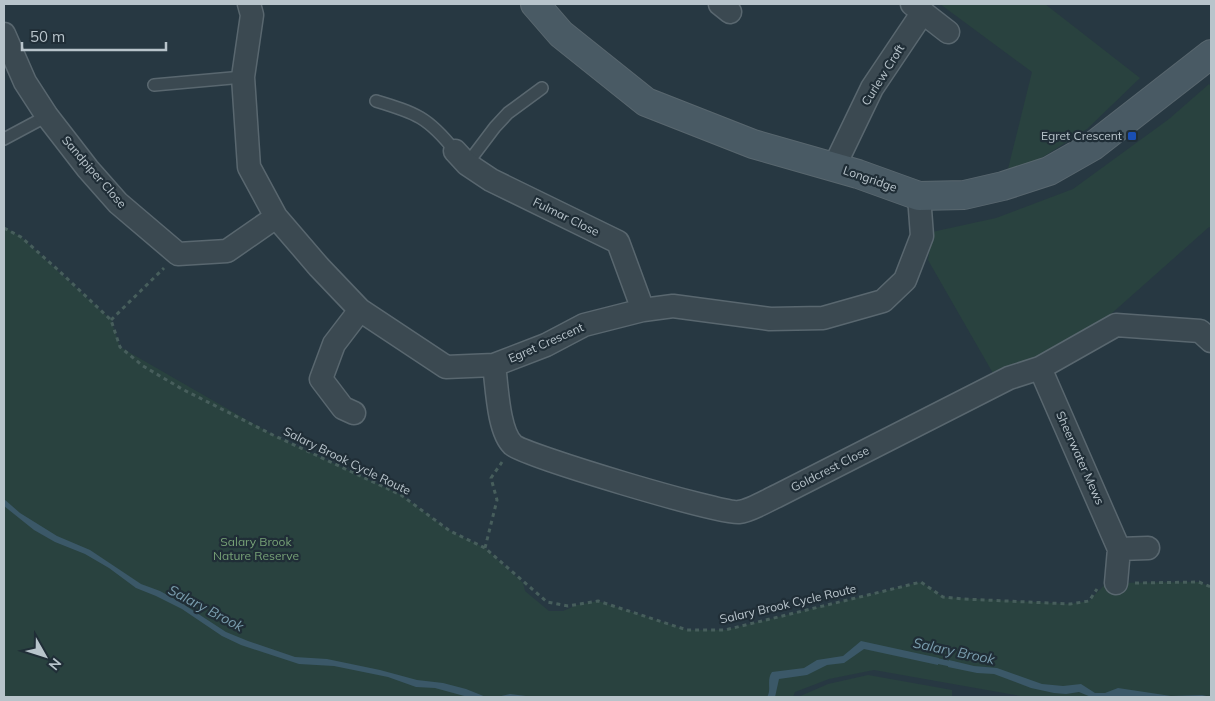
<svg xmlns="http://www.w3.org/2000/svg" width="1215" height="701" font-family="Mulish,sans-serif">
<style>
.green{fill:#29423f}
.water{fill:#3b5868}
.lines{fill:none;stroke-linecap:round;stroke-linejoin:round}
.stream{stroke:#3b5868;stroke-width:5.5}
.lane-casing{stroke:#59676f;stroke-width:14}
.street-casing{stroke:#59676f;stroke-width:25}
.secondary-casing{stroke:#59676f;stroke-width:30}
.path{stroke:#475e5c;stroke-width:3;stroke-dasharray:4 4;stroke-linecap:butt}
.lane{stroke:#3b4951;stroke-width:11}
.street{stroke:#3b4951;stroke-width:22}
.secondary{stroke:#495a64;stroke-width:28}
.transit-dot{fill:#1a4fb4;stroke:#202e37;stroke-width:2}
.labels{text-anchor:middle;stroke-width:4.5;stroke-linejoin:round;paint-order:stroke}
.street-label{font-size:12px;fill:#b8c4cb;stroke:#202e37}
.poi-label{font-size:12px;fill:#b8c4cb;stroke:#202e37;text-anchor:end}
.park-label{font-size:12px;fill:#76a176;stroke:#202e37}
.water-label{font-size:14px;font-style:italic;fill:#799cad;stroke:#202e37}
</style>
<rect width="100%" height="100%" fill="#273842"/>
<path class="green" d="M940,4H1045L1140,78L1087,129L1032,164L1007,173L1032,72Z
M1209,84L1211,87V228L1209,227L1111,314L1030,362L994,375L928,260L932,232L996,218L1073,189L1169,119Z
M4,227L21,237L111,320L120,347L273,435L401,495L450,531L485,548L523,583L525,591L549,611H563L577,605L598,601L687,630H725L921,582L943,597L1070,604L1089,601L1106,583L1199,582L1211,587V697H1026L874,670L829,679L795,692L793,697H4Z
M868,675L952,690V697H798L828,684Z"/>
<path class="water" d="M4,499L20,513L57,536L90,550L141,584L160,591L180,602L226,632L248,641L295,657L327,659L380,670L417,680L443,683L466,689L486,697H497L510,694L534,697H468L435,688L416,687L388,677L334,666L299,664L241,645L222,636L182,609L156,596L136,588L109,568L85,554L55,542L34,530L4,506Z
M861,641L939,658L938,665L864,649L844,663L827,665L807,675L779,679L775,697H767C772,690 766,680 772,672L804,668L817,660L843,656Z
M949,660L974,666L997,668L1042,684L1063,686L1081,684L1095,693H1105L1118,688L1171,696L1202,695L1211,697H1091L1079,692L1066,694L1054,693L1031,688L994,674L977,673L948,667Z"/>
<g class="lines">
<path class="stream" d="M933,660L956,665"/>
<g class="lane-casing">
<path id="lane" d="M154,85L243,77
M376,101C416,113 428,117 455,151
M4,139L47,116
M467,164L495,127L508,113L542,88"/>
</g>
<g class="street-casing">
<path id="street" d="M249,4L252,15L243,77L249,167L276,217L319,267L360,310L446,367L494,365L546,345L584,325L643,310L673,306L770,319L823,318L883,301L905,280L922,236L919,196
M720,4L730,12
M912,4L948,32
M4,34L25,82L47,116L88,169L118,203L178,254L227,251L276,217
M455,151L467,164L491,180L618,242L643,310
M834,167L872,88L923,12
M494,365C497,386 498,431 513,445C523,455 723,515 739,512C750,511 766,501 777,496L1009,378L1040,368L1116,325L1200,331L1211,341
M1040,368L1119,549
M354,413L343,408L321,379L334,344L360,310
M1116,583L1119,549L1148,548"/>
</g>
<g class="secondary-casing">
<path id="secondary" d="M535,4L561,34L646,102L753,144L858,174L919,196L964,195L1003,186L1049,171L1093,146L1211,54"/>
</g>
<path class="path" d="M4,228L21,237L57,269L111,320L120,347L143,366L182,389L273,435L401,495L450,531L485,548L547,602L568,606L598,601L687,630H725L921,582L943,597L964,599L1070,604L1089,601L1097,589
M111,320L164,268
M485,548L497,500L491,478L502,462
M1135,583L1199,582L1211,587"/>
<use href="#lane" class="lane"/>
<use href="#street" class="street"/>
<use href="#secondary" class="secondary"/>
</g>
<rect class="transit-dot" x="1127" y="131" width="10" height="10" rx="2.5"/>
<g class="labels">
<g class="street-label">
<text transform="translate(883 75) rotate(-58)" y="4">Curlew Croft</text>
<text transform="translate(94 172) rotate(49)" y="4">Sandpiper Close</text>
<text transform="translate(870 179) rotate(19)" y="4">Longridge</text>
<text transform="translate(566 217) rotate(26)" y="4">Fulmar Close</text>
<text transform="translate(546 343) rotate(-24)" y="4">Egret Crescent</text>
<text transform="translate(1080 458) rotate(66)" y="4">Sheerwater Mews</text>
<text transform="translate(347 461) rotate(26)" y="4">Salary Brook Cycle Route</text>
<text transform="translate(830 469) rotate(-27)" y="4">Goldcrest Close</text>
<text transform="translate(788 604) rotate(-13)" y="4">Salary Brook Cycle Route</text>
</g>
<g class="poi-label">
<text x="1122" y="140">Egret Crescent</text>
</g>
<g class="park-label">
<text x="256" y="546">Salary Brook<tspan x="256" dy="14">Nature Reserve</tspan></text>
</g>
<g class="water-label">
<text transform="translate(206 608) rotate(28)" y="5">Salary Brook</text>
<text transform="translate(954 651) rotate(12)" y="5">Salary Brook</text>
</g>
</g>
<rect width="1215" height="701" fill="none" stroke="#b8c4cb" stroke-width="10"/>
<g transform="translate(45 656) rotate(129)" stroke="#202e37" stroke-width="4" paint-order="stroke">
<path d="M0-4L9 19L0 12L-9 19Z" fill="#b8c4cb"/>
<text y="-8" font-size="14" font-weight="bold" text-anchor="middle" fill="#b8c4cb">N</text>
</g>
<path d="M22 42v8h144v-8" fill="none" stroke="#b8c4cb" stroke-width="2.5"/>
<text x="30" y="42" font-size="15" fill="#b8c4cb" stroke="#202e37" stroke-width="4" paint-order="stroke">50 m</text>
</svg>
